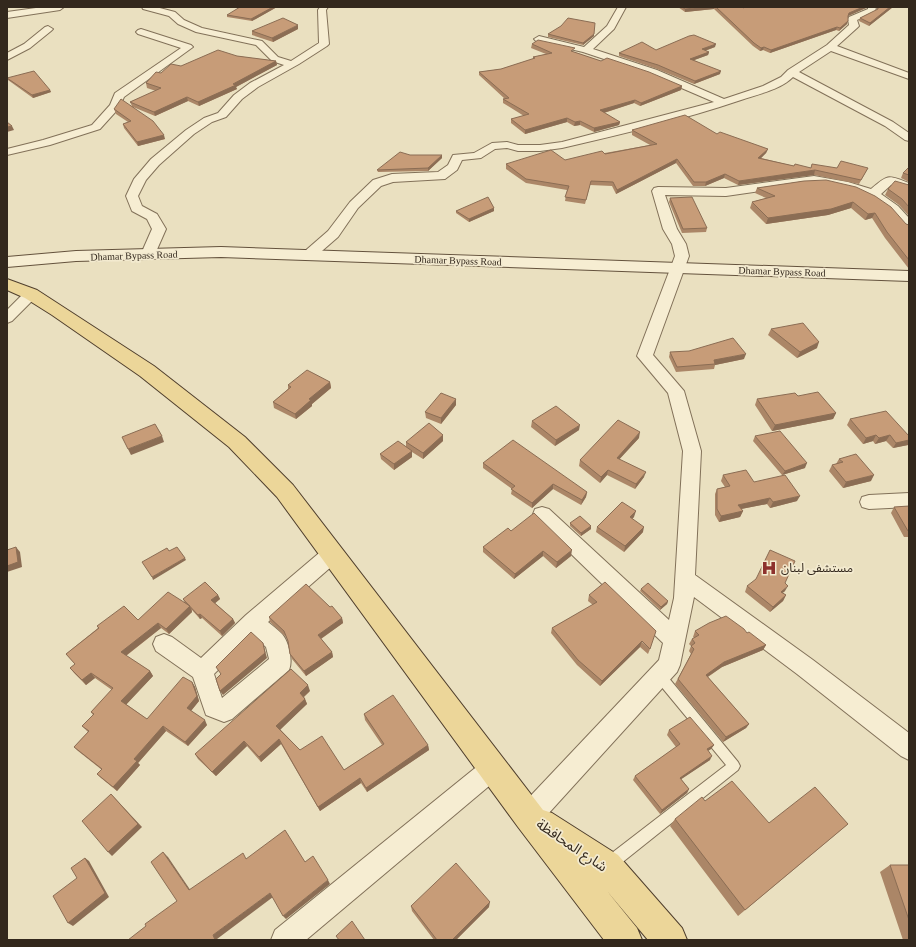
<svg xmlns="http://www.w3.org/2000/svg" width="916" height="947" font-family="'Times New Roman','Noto Sans Arabic',serif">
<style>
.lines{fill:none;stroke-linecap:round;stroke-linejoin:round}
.service-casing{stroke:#827159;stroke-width:2}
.minor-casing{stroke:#827159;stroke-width:2}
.secondary-casing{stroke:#64523d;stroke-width:2}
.primary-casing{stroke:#503f2d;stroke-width:2}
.service{fill:#f6edd2;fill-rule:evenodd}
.minor{fill:#f6edd2;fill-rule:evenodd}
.secondary{fill:#f6edd2;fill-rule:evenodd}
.primary{fill:#ecd699;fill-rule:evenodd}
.wall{fill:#ab8667}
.shaded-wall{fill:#8b6d54}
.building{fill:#c79c78;stroke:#8b6d54}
.labels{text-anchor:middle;stroke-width:3.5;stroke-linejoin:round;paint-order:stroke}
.far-street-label{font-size:10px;fill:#33281d;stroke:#f3eacf}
.poi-label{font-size:12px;fill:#33281d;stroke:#f3eacf;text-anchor:start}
.near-street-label{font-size:14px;fill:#33281d;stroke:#f3eacf}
</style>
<rect width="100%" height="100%" fill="#eae0c0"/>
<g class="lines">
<g class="service-casing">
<path id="service" d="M659,670L663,671L738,762L740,766L738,770L614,869L609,870L604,869L603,864L604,859L726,765L655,679L653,675L655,671Z"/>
</g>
<g class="minor-casing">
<path id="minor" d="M43,7H64L60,10L7,18V12Z
M142,7H156L175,12L184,20L202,28L262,41L278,57L291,61L319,43L318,10L320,7H328L326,10L329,44L327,46L299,64L258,87L242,99L226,117L212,122L194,134L159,165L146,180L138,196L142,206L157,214L166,229L155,254L153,257H143L141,254L152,229L147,219L132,211L126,196L134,179L151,159L186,130L204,118L218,113L234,95L250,83L284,65L272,61L256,45L196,32L178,24L169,16L143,9Z
M618,7H626L614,29L593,49L657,70L724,99L763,86L781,77L788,70L827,45L849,25L848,19L849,17L868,9V7H876L875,12L857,20L859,26L857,28L837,46L909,73V79L831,51L799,72L893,122L909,133V141L905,140L885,126L793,77C780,90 758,94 741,100C682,120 622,134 562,148L540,151H518L507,148L495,149L481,158L462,160L457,170L445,179L393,182L381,186L358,208L338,237L315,257H305L303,254L305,251L328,231L350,202L373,180L392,174L438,172L448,165L453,155L474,153L492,143L507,142L518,145H540L562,142L714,102L649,74L583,52L536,41L534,39L539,36L584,47L607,26Z
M48,26L53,29L51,31L30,48L7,60V53L24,44L45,27Z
M141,29L191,45L193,47L124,97L119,108L100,129L50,145L7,155V149L43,140L92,125L110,105L115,93L181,48L138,34L136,32L138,30Z
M814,176L848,182L871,189C889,174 887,175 909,183V191L891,185L881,194L898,206L909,218V230L904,229L889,212L873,200L854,191L824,184L802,185L726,196L665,195L677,229L686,244L689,256L653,355L684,391L701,451L695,575L813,660L909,733V760L901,756L797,674L694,597L680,665L677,672L538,825L529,828L520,825L517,816L520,807L659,660L663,643L535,519L533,514L535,509L542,507L549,509L669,620L674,598L683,451L668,393L637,356L675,256L672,244L663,229L652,191L654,188L658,187L726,188Z
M31,290L36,291L38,294L36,297L12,321L7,323V310L26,291Z
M909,493V507L869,509L862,507L860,502L862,497L869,495Z
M332,546L339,548L342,554L339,560L268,622C273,626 278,630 282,634C289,642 293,661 289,670L232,719L224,722L206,715L193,677L156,651L153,644L156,637L164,634L172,637L201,658L246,615L325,548ZM253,635L266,647L269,659L222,698L214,674Z
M493,756L501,760L505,768L501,776L306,940H271L275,930L485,760Z"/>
</g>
<g class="secondary-casing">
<path id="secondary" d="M221,247L909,271V281L221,257L76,261L7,267V257L76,251Z"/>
</g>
<g class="primary-casing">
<path id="primary" d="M7,279L37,290L154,366L245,437L293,485L543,810L552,813L618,855L682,928L687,940H648L607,891L637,928L642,940H604L518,827L277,497L229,447L140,376L52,315L25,298L7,290Z"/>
</g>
<use href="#service" class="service"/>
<use href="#minor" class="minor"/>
<use href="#secondary" class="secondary"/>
<use href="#primary" class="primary"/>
</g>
<path class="wall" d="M277,7L252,21L227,17V15Z
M678,7H742L743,8L745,7H867L866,8L848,16V17L847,24L839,31L836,30L770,53L763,50L760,51L753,46L714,9L685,12Z
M877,7H893L869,26L859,21L860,18L877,10Z
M298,29L273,42L252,35V31Z
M548,34L594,36L583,45L548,37Z
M532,44L574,52L601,61L682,86L681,90L640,106L634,103L604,113L620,122L619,125L594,132L580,125L574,126L567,122L525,134L511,123V119L524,116L503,103V99H505L479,75V72L501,69L533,59V57L546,54L531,48Z
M715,47L705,51L709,52L708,55L694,60L720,74L694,84L657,69L619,56V53Z
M237,56L276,61L277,65L236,87L237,89L199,106L188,101L155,116L133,107L165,139L138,146L124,128L123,124L128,122L116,114L114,109L132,106L130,102L156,91L147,88L146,83L161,73L181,66Z
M7,78L50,90L51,92L33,98L8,80Z
M632,130L717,134L768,149L766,153L761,158L794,166L811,168H868L859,184L814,175L738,185L724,178L705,186H693L676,163L616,194L612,186L590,185L585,204L565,201L567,190L526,183L506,169V164L565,160L650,145L632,135Z
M410,155L442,158L428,171L378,172L377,170Z
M909,169V182L901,178L903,173Z
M804,181L906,224L909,225V269L885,238L872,218L865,220L851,208L828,215L766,224L750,208L752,202L766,198L755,193L757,188Z
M909,185V216L899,205L885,195L888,189Z
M670,198L707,228L706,232L682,233L669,202Z
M494,208V211L469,222L456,213V211Z
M771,329L817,348L797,358L768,335Z
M670,352L744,359L715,365L714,369L676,372L669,357Z
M330,382L331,388L312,404V406L296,419L274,408L273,402L288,389V385Z
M798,396L836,413L833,419L772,431L755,405L757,399Z
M456,405L441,424L426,418L425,412Z
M850,419L909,436V443L908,445L893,448L886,441L875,444L873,441L863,444L847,425Z
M532,421L579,430L555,446L531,427Z
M443,435V441L423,459L412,452V457L394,470L381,459L380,454L406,447V442Z
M755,436L805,468L782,475L753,441Z
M639,438L619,459L644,477L635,489L607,475L600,483L579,466L580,460Z
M839,459L871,481L843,488L829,471L832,465L836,464Z
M483,463L587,492L586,497L581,505L553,489L532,508L511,494L512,489L483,468Z
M723,475L754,482L797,501L770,508L767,504L741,509L743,511L740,517L719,522L715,515V494L717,489L725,487L721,481Z
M909,506V537H904L891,513L894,507Z
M634,517L632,519L643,532L624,552L596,532L597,527Z
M570,523L591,526V529L581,536L570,526Z
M511,531L571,556L556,568L543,556L514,579L483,552V547Z
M785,583V591L782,593L786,595L783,601L770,612L745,592L747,586Z
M641,589L668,601L667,604L660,610L640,591Z
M218,595L220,599L215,603L233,619L235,623L222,636L202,618L200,619L192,610V612L169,634L161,628L126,656L150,671L153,676L126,704L147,719L192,682L195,687L199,701L191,711L207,725L188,746L166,731L138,763L140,765L117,791L101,778L97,774L102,770L78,751L74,747L88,732L82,726L93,715L91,712L112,690L95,678L86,685L74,673L70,668L75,664L66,654L98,628L97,626L138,620L185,603L183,599Z
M589,595L650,649L648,654L640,647L600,686L577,665L551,633L552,628L593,605L588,601Z
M330,607L342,618L343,623L321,639L332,652L333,657L306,676L292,659L290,654L288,643L286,637L270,622L269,617Z
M695,631L747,633L766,645L763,650L722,667L708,677L749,724L746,728L723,742L675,684L691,654L689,651L691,646L689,644L692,639L694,638L693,637Z
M310,691L304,697L305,699L307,704L280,729L300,750L344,770L382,745L365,720L364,714L428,745L429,750L367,792L361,783L320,811L281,744L261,762L247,746L216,776L198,759L195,754Z
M669,730L714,745L711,749L708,751L710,760L681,779L689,789L687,793L660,814L633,780L635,776L676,747L667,735Z
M705,801L769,823L848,824L738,916L670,826L675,819Z
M890,865H909V940H903L880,872Z
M411,906L489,907L456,940H434L412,911Z"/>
<path class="shaded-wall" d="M273,7H277L252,21L251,19Z
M704,7H714V9L685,12V9Z
M863,7H867L866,8L848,16L847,19L849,13Z
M890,7H893L869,26L870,23Z
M848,21L847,24L839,31L840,28Z
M298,25V29L273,42L272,38Z
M837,27L836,30L770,53L771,50Z
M594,34V36L583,45V43Z
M716,44L715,47L701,52L702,49Z
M764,47L763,50L760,51L761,48Z
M709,52L708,55L689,62L690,59Z
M276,61L277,65L236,87L237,89L199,106L198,102L233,84Z
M721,71L720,74L694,84L695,81Z
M682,86L681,90L640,106L641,103Z
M50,90L51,92L33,98L32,95Z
M187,97L188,101L155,116L154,112Z
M635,100L634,103L600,114V110Z
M567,118V122L525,134V130Z
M580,121V125L574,126L575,122Z
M620,122L619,125L594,132V128Z
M12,126L14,130L7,132V127Z
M164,135L165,139L138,146L137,142Z
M768,149L766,153L757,162L758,158Z
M442,155V158L428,171V168Z
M677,159L676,163L616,194L617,190Z
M815,170L814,175L738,185L739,181Z
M725,174L724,178L705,186L706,182Z
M853,202L851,208L828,215L766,224L768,218Z
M494,208V211L469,222V219Z
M875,213L872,218L865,220L868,214Z
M819,342L817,348L797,358L800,352Z
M746,354L744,359L715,365L714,360Z
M330,382L331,388L312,404V406L296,419L295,414L309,399Z
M456,399V405L441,424V418Z
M836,413L833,419L772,431L775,425Z
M580,425L579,430L555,446L556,440Z
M640,432L639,438L616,463L617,458Z
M443,435V441L423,459V453Z
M876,435L873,441L863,444L866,438Z
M890,435L886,441L875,444L879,438Z
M162,436L164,442L131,455L128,449Z
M909,440V443L908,445L893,448L896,443Z
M412,451V457L394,470V464Z
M807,463L805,468L782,475L785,471Z
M608,470L607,475L600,483L601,477Z
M646,472L644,477L635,489L636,484Z
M874,475L871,481L843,488L846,482Z
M553,484V489L532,508V503Z
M587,492L586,497L581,505L582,500Z
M800,496L797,501L770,508L773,502Z
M770,498L767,504L736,510L738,505Z
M636,511L634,517L628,523L630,517Z
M743,511L740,517L719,522L721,516Z
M591,526V529L581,536V533Z
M644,527L643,532L624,552L625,546Z
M16,547L20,552L22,567L7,572V566Z
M572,550L571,556L556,568L557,562Z
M543,551V556L514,579L515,574Z
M185,558L186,560L153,580L152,577Z
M788,586L785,591L778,597L781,592Z
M218,595L220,599L213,605L211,600Z
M786,595L783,601L770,612L773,607Z
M668,601L667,604L660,610L661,607Z
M190,606L192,612L169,634L166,629Z
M200,614L202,618L200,619L198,615Z
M342,618L343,623L319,640L318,635Z
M233,619L235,623L222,636L220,631Z
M158,623L161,628L124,657L121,652Z
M642,641L640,647L600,686L602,681Z
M263,643L267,658L223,695L220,691Z
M766,645L763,650L722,667L704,679L706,675L724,662Z
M332,652L333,657L306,676L304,671Z
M150,671L153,676L125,706L121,701Z
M91,673L95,678L86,685L82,680Z
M192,682L195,687L199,701L190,712L187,708Z
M308,685L310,691L301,699L300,693Z
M305,699L307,704L279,731L276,726Z
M205,720L207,725L188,746L185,742Z
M749,724L746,728L723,742L726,737Z
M163,726L166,731L138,763L140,765L117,791L113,787L134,759Z
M279,739L281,744L261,762L259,757Z
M244,741L247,746L216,776L212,772Z
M428,745L429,750L367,792L366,788Z
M714,745L711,749L704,753L707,749Z
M712,756L710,760L677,782L680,778Z
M360,778L361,783L320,811L318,807Z
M689,789L687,793L660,814L662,810Z
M111,794L142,827L112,856L108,852Z
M163,852L168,857L193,894L189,890Z
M85,858L89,861L109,897L73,926L68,923Z
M328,880L330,884L286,919L283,916Z
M270,893L273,897L217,939V940H215L213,935Z
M490,902L489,907L456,940H452Z"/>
<path class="building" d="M240,7H273L251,19L227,15Z
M682,7H704L685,9Z
M716,7H742L743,8L745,7H863L849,13L848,16V21L840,28L837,27L771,50L764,47L761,48L754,43Z
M878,7H890L870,23L860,18L878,9Z
M283,18L298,25L272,38L252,31Z
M568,18L595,23L594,34L583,43L548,34L561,26Z
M694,35L716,44L702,49L709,52L690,59L721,71L695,81L658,65L619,53L642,42L656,50L689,36Z
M538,40L575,48L571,51L601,61L607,58L649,72L682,86L641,103L635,100L600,110L620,122L594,128L580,121L575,122L567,118L525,130L511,119L529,114L503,99L509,98L479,72L501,69L535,58L533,57L552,53L532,44Z
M218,50L237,56L276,61L233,84L236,85L198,102L187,97L154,112L130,102L161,88L146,83L156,72L161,73L171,64L181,66Z
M34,71L50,90L32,95L7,78Z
M121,99L153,121L164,135L137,142L123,124L131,121L114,109Z
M685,115L717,134L720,132L768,149L758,158L794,166L795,164L811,168L812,164L837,168L841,161L868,168L861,180L815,170L739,181L725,174L706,182H694L677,159L617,190L613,182L591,181L586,200L565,197L569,186L526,179L506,164L551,150L565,160L602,151L605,154L657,144L632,130Z
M7,122L12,126L7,127Z
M400,152L410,155H442L428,168L377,170Z
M908,168L909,169V175L903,173Z
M826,180L856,187L875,196L891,207L906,224L909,225V260L887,232L875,213L868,214L853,202L831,209L768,218L752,202L775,196L757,188L804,181Z
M895,181L909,185V207L902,199L888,189Z
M488,197L494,208L469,219L456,211Z
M692,197L707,228L683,229L670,198Z
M803,323L819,342L800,352L771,329Z
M733,338L746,354L714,360L715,364L677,367L670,352L689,351Z
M307,370L330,382L309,399L311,400L295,414L273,402L291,387L288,385Z
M818,392L836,413L775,425L757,399L795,393L798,396Z
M441,393L456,399L441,418L425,412Z
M556,406L580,425L556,440L532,421Z
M886,411L909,436V440L896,443L890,435L879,438L876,435L866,438L850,419Z
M618,420L640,432L617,458L646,472L636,484L608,470L601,477L580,460Z
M429,423L443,435L423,453L406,442Z
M155,424L162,436L128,449L122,437Z
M780,431L807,463L785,471L755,436Z
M513,440L587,492L582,500L553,484L532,503L511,489L515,486L483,463Z
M398,441L412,451L394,464L380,454Z
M856,454L874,475L846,482L832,465L843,462L839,459Z
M746,470L754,482L785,475L800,496L773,502L770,498L738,505L743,511L721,516L717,509V489L730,486L723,475Z
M622,502L636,511L630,517L644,527L625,546L597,527Z
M909,506V531H908L894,507Z
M534,513L572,550L557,562L543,551L515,574L483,547L508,528L511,531Z
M580,516L591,526L581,533L570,523Z
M16,547L18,562L7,566V550Z
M177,547L185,558L152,577L142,562L167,548L169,551Z
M770,550L795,561L785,583L788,586L781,592L786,595L773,607L747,586L756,579Z
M205,582L218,595L211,600L233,619L220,631L200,614L198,615L183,599Z
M605,582L656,631L650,649L642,641L602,681L578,660L552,628L597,602L589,595Z
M648,583L668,601L661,607L641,589Z
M306,584L330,607L332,606L342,618L318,635L332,652L304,671L290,654L288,641L284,631L269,617Z
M168,592L190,606L166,629L158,623L121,652L150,671L121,701L147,719L183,677L192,682L197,696L187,708L205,720L185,742L163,726L134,759L137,761L113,787L97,774L102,769L74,747L89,731L82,726L94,714L91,712L113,688L91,673L82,680L70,668L75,664L66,654L99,628L97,626L124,606L138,620Z
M726,616L744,629L747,633L749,632L766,645L724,662L706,675L749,724L726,737L678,679L694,649L691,646L695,643L692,639L699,635L695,631L709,623Z
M251,632L263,643L265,653L220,691L216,679L221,674L216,667Z
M291,669L308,685L300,693L305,699L276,726L300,750L322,736L344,770L384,744L364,714L393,695L428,745L366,788L360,778L318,807L279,739L259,757L244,741L212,772L195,754Z
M690,717L714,745L707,749L712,756L680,778L689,789L662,810L635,776L680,744L669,730Z
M732,781L769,823L815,787L848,824L745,910L675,819L702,797L705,801Z
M111,794L138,824L108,852L82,821Z
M285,830L305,862L313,856L328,880L283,916L270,893L213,935L215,940H128L146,926L145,924L177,901L151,862L163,852L189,890L243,853L246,859Z
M85,858L105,893L68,923L53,896L77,878L71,868Z
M456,863L490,902L452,940H437L411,906Z
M890,865H909V920Z
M352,921L365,940H339L336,936Z"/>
<defs>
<g id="hospital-bare" transform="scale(1.2)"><path d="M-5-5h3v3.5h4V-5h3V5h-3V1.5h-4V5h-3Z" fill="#8d312d" stroke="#f3eacf" stroke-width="2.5" paint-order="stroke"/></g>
</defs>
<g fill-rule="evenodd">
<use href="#hospital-bare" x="769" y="568"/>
</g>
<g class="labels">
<g class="far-street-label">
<text transform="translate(134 255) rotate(-2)" y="4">Dhamar Bypass Road</text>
<text transform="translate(458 260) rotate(2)" y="4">Dhamar Bypass Road</text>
<text transform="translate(782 271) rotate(2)" y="4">Dhamar Bypass Road</text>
</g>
<g class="poi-label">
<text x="781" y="572">مستشفى لبنان</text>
</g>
<g class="near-street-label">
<text transform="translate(572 845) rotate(34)" y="5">شارع المحافظة</text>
</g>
</g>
<rect width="916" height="947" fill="none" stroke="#33281d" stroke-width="16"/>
</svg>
